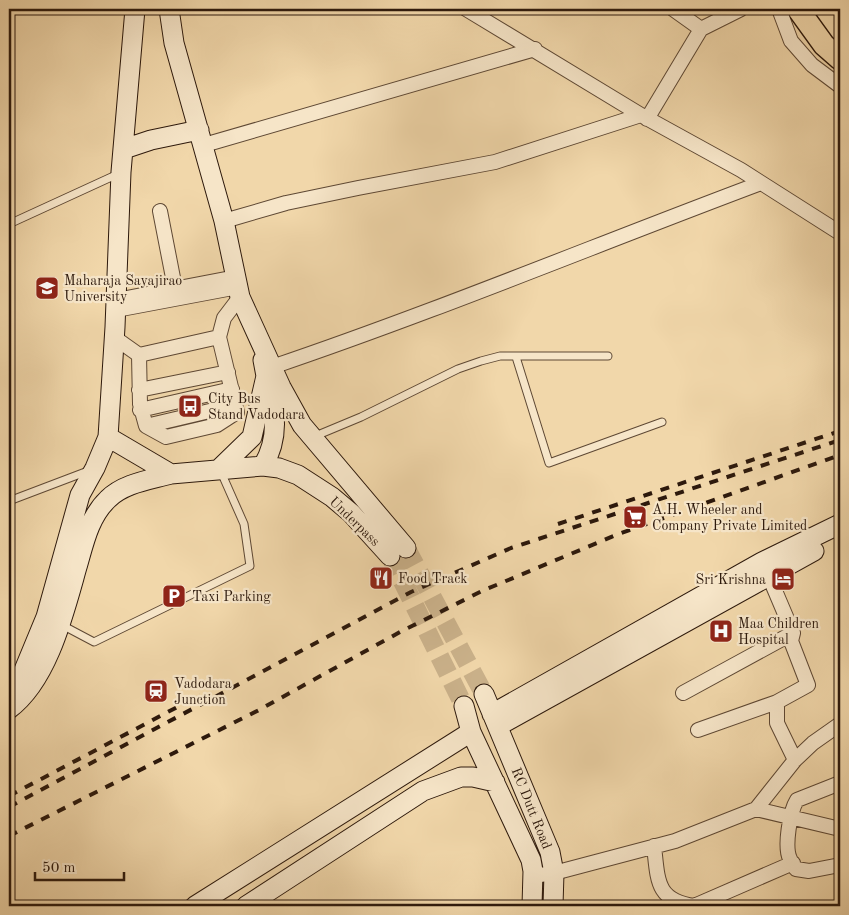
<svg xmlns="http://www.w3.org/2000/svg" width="849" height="915" font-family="'Old Standard TT',serif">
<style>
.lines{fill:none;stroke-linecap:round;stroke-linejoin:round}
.secondary-tunnel{stroke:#cab18a;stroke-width:19;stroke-dasharray:19 9;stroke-linecap:butt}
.lane-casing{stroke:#5e4834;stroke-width:9}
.street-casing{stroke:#5e4834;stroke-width:16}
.secondary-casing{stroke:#2d190c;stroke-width:21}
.primary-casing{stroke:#2d190c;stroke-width:24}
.lane{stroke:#f6e5c8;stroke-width:7}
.street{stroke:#f6e5c8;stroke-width:14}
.secondary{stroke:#f6e5c8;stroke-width:19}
.primary{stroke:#f1d7aa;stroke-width:21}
.rail{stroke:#2d190c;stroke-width:4;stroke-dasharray:9 9;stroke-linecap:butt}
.labels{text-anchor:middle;stroke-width:4.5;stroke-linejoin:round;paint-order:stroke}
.poi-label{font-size:14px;fill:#2d190c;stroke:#f6e5c8;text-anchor:start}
.street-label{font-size:14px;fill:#2d190c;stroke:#f6e5c8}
</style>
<rect width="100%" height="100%" fill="#f1d7aa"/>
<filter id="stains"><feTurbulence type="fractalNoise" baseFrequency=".004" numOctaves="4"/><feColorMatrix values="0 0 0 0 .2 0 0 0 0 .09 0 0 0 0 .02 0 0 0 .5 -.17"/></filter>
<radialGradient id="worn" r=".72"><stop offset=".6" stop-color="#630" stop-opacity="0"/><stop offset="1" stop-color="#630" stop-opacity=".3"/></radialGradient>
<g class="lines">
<path class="secondary-tunnel" d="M406,548L484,694
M390,556L464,706"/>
<g class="lane-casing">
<path id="lane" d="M9,224L118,174
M516,357L549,463L662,422
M313,437L361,417L458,369L481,361L500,356H608
M9,501L88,471
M60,624L94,642L250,566L244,524L221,472"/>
</g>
<g class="street-casing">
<path id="street" d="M466,9L641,115L741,170L840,233
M673,9L701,29
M779,9L791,41L812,65L840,86
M647,119L701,29L741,9
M204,145L535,49
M160,211L175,288
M224,221L286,203L358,188L495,162L641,115
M116,300L236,277
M116,310L238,287
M115,338L139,355L140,404L146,426L166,437L217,425L237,412L219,337L224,318L240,297
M139,355L219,337
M272,367C437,311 598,244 761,183
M139,390L228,372
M140,410L232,389
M146,426L235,405
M765,567L793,633L791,641L808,685L777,702V723L795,760
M683,693L793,633
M698,730L777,702
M840,783L797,800C790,811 784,847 790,859C791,862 794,866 796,869L809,871L840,865
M756,809L840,829
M654,846C658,881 656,900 694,906
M533,876L554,873L675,841L756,809L795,760L813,743L840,724
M694,906L793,863"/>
</g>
<g class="secondary-casing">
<path id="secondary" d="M169,9L174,43L224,221L240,297L281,387L302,425L406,548
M124,149L151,140L199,130
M108,437L171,474L263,466L279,468L298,475L332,497L351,513L390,556
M263,466C280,437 275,412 268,381
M219,469L252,437L266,376L263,360
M9,690L22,675L46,617L80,495L95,468L108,437L115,327L121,172L135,9
M484,694L550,852L554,873L553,906
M464,706L471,732L531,860L533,871L532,906
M9,709C48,680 64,613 77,567C84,543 89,517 108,499C124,483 150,480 171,474
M492,714L762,562L840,524
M498,726L814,551
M195,906L471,732
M246,906L423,791L461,777H473L495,782"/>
</g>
<g class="primary-casing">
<path id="primary" d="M798,9L824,45L840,59"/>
</g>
<use href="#lane" class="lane"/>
<use href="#street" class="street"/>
<use href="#secondary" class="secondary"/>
<use href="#primary" class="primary"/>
<path class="rail" d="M558,524L840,431
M9,796L200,695
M9,807L411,592L511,548L840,440
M9,836L259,710L400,632L482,591L616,535L840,455"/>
</g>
<defs>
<g id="university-square" transform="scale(1.25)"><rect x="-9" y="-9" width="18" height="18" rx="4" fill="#8f2418" stroke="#f6e5c8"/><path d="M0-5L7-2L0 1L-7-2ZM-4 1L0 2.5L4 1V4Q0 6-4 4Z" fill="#fff"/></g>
<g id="bus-square" transform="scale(1.25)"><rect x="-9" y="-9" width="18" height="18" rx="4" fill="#8f2418" stroke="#f6e5c8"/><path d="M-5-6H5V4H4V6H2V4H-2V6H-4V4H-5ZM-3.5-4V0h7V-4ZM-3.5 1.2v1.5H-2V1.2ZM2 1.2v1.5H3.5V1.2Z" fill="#fff"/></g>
<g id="supermarket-square" transform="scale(1.25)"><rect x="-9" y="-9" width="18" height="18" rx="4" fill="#8f2418" stroke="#f6e5c8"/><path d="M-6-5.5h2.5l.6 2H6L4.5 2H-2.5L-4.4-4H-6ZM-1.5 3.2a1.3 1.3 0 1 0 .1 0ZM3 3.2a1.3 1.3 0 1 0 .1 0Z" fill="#fff"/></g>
<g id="restaurant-square" transform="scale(1.25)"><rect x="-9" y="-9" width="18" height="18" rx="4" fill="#8f2418" stroke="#f6e5c8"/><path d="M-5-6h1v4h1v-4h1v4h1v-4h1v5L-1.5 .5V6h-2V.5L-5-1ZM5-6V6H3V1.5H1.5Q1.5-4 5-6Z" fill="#fff"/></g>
<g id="hotel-square" transform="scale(1.25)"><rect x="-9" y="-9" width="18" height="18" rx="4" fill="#8f2418" stroke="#f6e5c8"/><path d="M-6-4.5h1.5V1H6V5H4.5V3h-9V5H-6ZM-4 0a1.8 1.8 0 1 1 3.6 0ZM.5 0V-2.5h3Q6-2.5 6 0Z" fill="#fff"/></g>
<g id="parking-square" transform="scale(1.25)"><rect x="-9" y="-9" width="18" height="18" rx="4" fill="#8f2418" stroke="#f6e5c8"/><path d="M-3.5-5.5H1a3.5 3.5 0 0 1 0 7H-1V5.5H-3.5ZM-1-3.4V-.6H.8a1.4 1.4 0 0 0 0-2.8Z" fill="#fff"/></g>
<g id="hospital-square" transform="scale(1.25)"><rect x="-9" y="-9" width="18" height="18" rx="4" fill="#8f2418" stroke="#f6e5c8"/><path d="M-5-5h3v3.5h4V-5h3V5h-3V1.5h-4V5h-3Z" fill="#fff"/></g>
<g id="station-square" transform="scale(1.25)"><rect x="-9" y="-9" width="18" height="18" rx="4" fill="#8f2418" stroke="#f6e5c8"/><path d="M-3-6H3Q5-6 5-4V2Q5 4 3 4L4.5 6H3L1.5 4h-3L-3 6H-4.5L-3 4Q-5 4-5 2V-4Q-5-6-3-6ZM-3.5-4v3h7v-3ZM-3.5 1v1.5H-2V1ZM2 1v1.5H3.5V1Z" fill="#fff"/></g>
</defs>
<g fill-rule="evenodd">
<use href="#university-square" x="47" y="288"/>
<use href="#bus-square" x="190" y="406"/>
<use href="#supermarket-square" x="635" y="517"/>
<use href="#restaurant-square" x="381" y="578"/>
<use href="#hotel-square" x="783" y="579"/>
<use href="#parking-square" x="174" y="596"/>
<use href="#hospital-square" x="721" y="631"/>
<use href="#station-square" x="156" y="691"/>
</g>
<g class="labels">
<g class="poi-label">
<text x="64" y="285">Maharaja Sayajirao<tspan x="64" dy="16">University</tspan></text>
<text x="208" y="403">City Bus<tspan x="208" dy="16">Stand Vadodara</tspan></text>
<text x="652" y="514">A.H. Wheeler and<tspan x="652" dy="16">Company Private Limited</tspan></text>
<text x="398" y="583">Food Track</text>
<text x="766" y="584" text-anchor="end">Sri Krishna</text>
<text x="192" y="601">Taxi Parking</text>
<text x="738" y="628">Maa Children<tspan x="738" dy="16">Hospital</tspan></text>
<text x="174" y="688">Vadodara<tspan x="174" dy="16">Junction</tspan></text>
</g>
<g class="street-label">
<text transform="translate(355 521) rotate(44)" y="5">Underpass</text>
<text transform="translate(532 808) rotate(68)" y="5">RC Dutt Road</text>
</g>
</g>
<rect width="849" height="915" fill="none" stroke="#f1d7aa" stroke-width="30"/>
<rect x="10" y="10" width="829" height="895" fill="none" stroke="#2d190c" stroke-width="2.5"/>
<rect x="15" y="15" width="819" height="885" fill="none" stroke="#2d190c"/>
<path d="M35 872v8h89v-8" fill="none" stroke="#2d190c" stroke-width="2.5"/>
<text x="42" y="872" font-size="15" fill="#2d190c" stroke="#f6e5c8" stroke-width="4" paint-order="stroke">50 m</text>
<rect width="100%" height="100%" filter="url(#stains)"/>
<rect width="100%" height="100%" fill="url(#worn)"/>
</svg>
